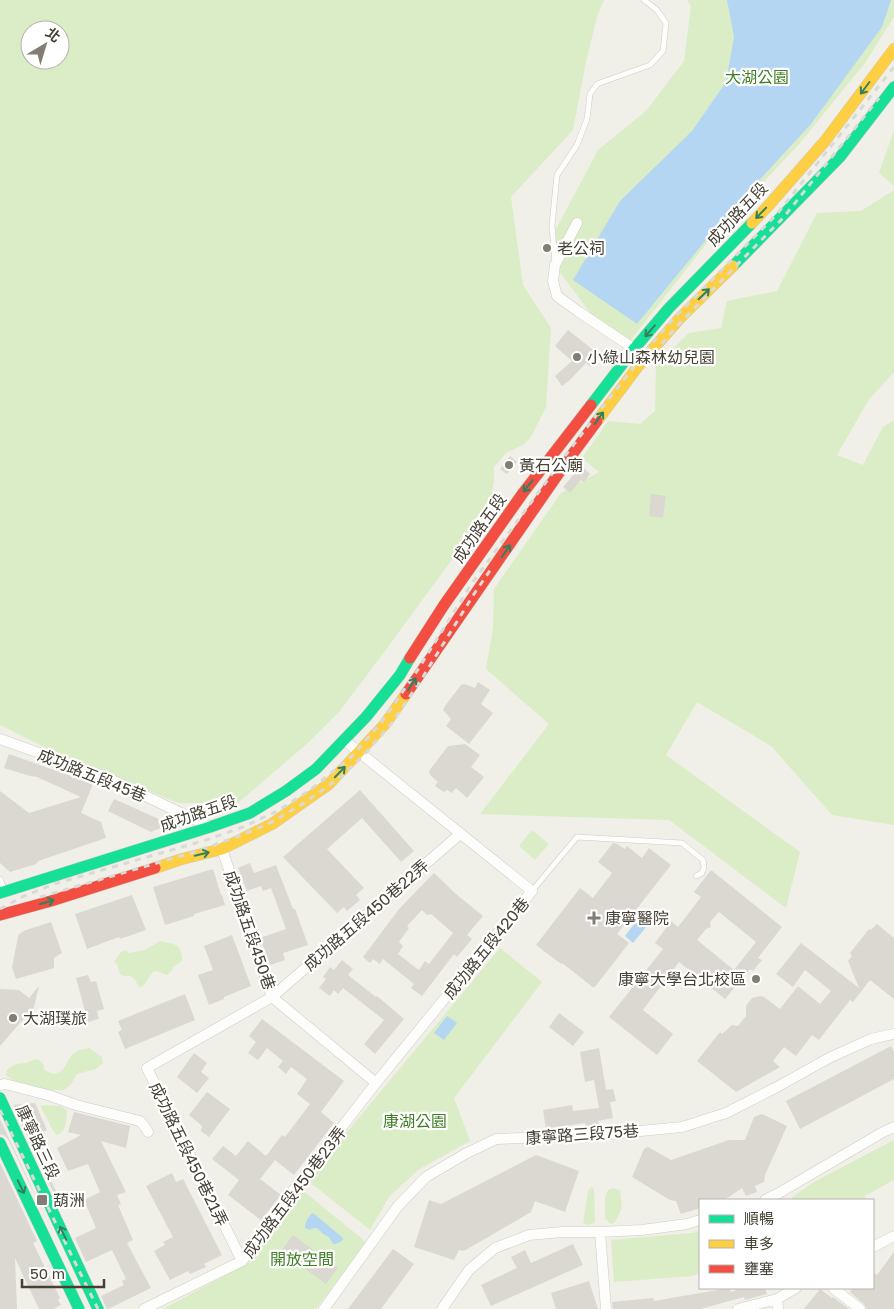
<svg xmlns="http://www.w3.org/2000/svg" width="894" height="1309" font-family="'Golos Text','Noto Sans TC',sans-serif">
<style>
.green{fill:#dbedc6;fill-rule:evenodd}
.water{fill:#b4d6f2}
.building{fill:#dad8d1;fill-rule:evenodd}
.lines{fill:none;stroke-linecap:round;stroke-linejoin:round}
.lane-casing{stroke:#ceccc6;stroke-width:6}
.street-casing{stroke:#ceccc6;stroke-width:11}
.fast-casing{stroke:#d0ccbe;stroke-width:12}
.slow-casing{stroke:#d0ccbe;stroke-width:12}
.jam-casing{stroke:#d0ccbe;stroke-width:12}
.lane{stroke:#fdfdfc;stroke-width:5}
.street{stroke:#fdfdfc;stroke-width:10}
.fast{stroke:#16e098;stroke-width:11}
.slow{stroke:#ffcf43;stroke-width:11}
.jam{stroke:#f24e42;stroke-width:11}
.rail{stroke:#d9d9d8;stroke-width:3;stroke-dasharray:6 6;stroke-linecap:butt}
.oneway{stroke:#33815c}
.poi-dot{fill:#827e73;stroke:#fff;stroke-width:2}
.labels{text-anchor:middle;stroke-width:4.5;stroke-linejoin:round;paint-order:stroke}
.park-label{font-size:16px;fill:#3f7e22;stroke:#fff}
.street-label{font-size:16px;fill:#474134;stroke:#fff}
.poi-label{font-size:16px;fill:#474134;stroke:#fff;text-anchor:start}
</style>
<rect width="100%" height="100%" fill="#f0efe8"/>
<path class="green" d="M0,0H604L597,17L586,62L573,130L511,197L523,285L551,328L546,407L531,437L523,445L506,453L494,467V481L491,499L456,554L382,655L339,712L308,743L238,803H178L50,750L0,725ZM30,30H60V60H30Z
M687,0H894V17L865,63L800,143L706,244L630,341L591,314L556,267V229L598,150L646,111L684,61L691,6Z
M894,130V186L879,173Z
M894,190V372L868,401L837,455L863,465L883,427L894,420V825L832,815L771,746L697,702L666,755L800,852L786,908L669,820L480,814L549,724L486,669L493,628L494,589L561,493L599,472L582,458L608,421L640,424L655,411L656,365L689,333L721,328L727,301L777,291L817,213L861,211Z
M532,830L549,844L535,860L519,846Z
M160,941C174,944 182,943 182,961L173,967L172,971L167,975L160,972L154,971C149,976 147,982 142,987H139C130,970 131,980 120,974L117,964L114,962L120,953L125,950L129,953L145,950Z
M500,948L542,982L454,1098L470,1141L418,1170L389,1197L370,1230L307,1180Z
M89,1048L102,1057L103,1063L96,1069L77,1074L71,1084L64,1090C45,1090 22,1090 6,1075L7,1070C15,1063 17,1064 26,1063C30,1062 34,1059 38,1059L44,1065V1070L54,1074L62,1071L71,1056L79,1050Z
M44,1105L60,1106L67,1110C66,1120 67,1131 57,1135C51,1129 52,1128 48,1121C46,1115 42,1112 41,1106Z
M894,1140V1180L865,1196L867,1200H794L792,1197L814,1182Z
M591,1187L594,1189L595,1223L588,1225L583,1223L588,1191Z
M613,1188L620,1190L622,1208L615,1222L611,1224L605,1219V1197L608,1190Z
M301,1189L366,1242L316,1309H163L248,1263Z
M700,1231V1273L692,1276L614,1282L611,1240L692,1233Z"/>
<path class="water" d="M727,0H891L882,27L811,124L719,224L637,324L573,280L620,201L692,131L726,82L734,37Z
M642,914L651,921L633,943L625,936Z
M447,1016L457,1023L444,1040L434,1033Z
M313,1213L342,1237L343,1239C341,1243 337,1244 333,1244L329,1237L323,1234L317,1228H314L309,1230L305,1228C305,1223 308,1216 313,1213Z"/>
<path class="building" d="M568,330L601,356L591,367L586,363L570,380L562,386L555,376L572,361L555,346Z
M510,456L517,462L507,474L500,469Z
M581,466L590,474L584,482L581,480L570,493L563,487Z
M651,494L666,496L663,518L649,516Z
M478,682L490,690L481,704L493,713L469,744L446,726L451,719L443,710L445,706L461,685L464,684L475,688Z
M465,744L480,755L471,767L484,777L467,798L456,788L452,793L447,790L444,792L435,786L438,782L430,775L429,771L448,746Z
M9,754L93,784L81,813L101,822L106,838L38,861L36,864L10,872L0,863V791L29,813L81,797L37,777L30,776L4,768Z
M360,790L414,851L401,862L362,818L327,849L364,888L356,895L360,900L347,911L344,907L337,913L283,857Z
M114,799L170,824L151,832L108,811Z
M613,843L617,844L625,849L627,846L642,858L649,848L671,865L617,934L629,943L594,988L562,963L561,964L536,945L580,888L593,898L612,873L598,862Z
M250,863L254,873L276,865L293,909H295L308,945L283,953L285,960L270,965L260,938L286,929L271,888L263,891L261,886L247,891L238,868Z
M213,869L221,895H222L225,905L194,914V916L165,925L153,887Z
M711,870L782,927L758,958L762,960L753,971L750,969L725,999L679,962L643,1010L673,1034L657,1055L609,1017L663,949L655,943L671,921L678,927L701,897L694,892ZM719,912L756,942L734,970L697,940L706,929L711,927L710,922Z
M434,873L456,894L483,916L467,935L472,939L457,957L454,954L422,996L411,988L414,984L383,959L380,964L373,959L370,963L363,957L399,909ZM422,910L427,915L431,914L453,933L429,964L425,961L419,970L398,954L403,946L399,942L409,928L407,926Z
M132,895L146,930L120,939L119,937L87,949L75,914Z
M51,922L62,953L54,958V968L16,979L12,967L18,937L19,934L26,930Z
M877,924L894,938V999L870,980L853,1002L850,1000L819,1040L812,1035L796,1056L784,1047L773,1061L780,1067L736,1092L697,1061L720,1032L722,1034L732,1025L738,1026L746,1016V1006L752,998L761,996L764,997L780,1009L798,986L820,1004L831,991L805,970L793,987L776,974L801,943L859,988L848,961L852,956L850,953L869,929L871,930Z
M232,935L251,986L224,997V999L209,1005L198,975L213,970L204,946Z
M342,960L353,969L348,975L376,997L377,996L404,1019L375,1054L364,1044L384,1020L343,988L338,994L334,990L330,996L319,988L326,979L323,977L330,967L334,970Z
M88,975L91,982L96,981L104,1009L97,1011L99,1019L88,1022L76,978Z
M39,986L34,1007L0,1046V989L19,990L29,998Z
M185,994L195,1020L125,1049L118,1032L122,1030L118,1021Z
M559,1013L584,1032L573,1046L549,1027Z
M262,1019L344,1081L321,1112L334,1123L294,1175L275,1160L260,1179L281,1195L261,1220L228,1195L239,1180L212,1159L223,1146L236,1156L248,1141L266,1156L282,1135L285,1137L310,1104L297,1094L307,1079L291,1067L286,1074L278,1067L283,1061L267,1048L258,1060L248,1053L256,1042L249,1036Z
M891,1046L894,1052V1079L800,1129L786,1101Z
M599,1048L606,1090L613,1089L616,1101L610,1102L613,1118L598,1121L600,1128L586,1129L585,1123L546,1129L543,1110L572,1105L573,1111L599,1108L594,1080L585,1082L580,1052Z
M194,1053L207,1063L201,1072L209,1078L197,1093L177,1077Z
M207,1092L230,1109L209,1137L201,1131L202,1126L189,1115Z
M35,1103L47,1130L30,1138L60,1199L57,1200L13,1105Z
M74,1112L130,1126L126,1148L101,1141L126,1192L117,1195L121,1204L118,1205L133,1240L127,1243L151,1288L108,1309H107L101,1296L124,1285L122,1281L126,1279L112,1250L86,1262L75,1238L96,1228L84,1200L100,1192L88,1164L68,1171L57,1148L81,1135L68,1132Z
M762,1114L787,1126L765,1175L764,1182L755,1186L757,1192L746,1196L742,1188L729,1197L724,1199L716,1200H700V1208L681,1214L676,1201L670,1200L632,1177L644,1149L648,1147L671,1160L729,1140H745L754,1117Z
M0,1119L54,1235L8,1139L5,1136L0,1134Z
M536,1155L579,1171L565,1212L535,1201L531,1212L464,1251L459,1250L454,1260L414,1247L429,1200L441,1204Z
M0,1163L37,1241L33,1243L60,1298L58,1300L61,1305L53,1309H39L15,1258L17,1309H0Z
M172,1173L176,1182L183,1179L222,1255L204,1264L206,1267L190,1274L188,1271L170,1280L154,1251L165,1245L163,1242L173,1237L146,1186Z
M293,1235L338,1268L326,1284L281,1251Z
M573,1244L583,1265L491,1306L481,1285L517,1268L511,1257L525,1250L531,1263Z
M393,1249L414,1264L381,1309H348Z
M894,1252V1309H867L864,1304L850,1292L853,1288H873V1272L877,1275Z
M589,1281L598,1309H556L551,1293Z
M729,1288L731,1292L741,1288H765L767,1294L745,1300L744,1297L700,1309H613L612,1302L653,1298L654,1301Z
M820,1289L832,1298L833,1297L849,1309H804Z"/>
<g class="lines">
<g class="lane-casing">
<path id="lane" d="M555,262L552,225L557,175L577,145L587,119L590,94L597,84L650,65L663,51L666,23L657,10L644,0
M0,879L5,891
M532,891L577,837L682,843L703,860L704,867L702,873L696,876"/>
</g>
<g class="street-casing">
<path id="street" d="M577,223L555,265L553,281L557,296L579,312L639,352
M0,739L106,777L210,827
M222,849L272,997L376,1083
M0,1085L5,1084L48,1095L76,1105L140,1121L145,1127L148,1132
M765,1200L779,1193L883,1132L894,1127
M600,1232L606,1309
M873,1247L894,1236
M242,1261L147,1068L272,997L460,834
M833,1288L860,1309
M777,1299L778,1309
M144,1309L242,1261L300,1181L376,1083L532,891L344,740
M324,1309L398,1206L426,1177L465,1154L496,1139L600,1135L682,1127L726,1113L777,1087L829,1058L871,1039L894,1034
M442,1309L469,1270L495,1248L529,1235L562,1232H600L642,1230L687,1224L700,1220
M738,1309L777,1299L796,1288"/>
</g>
<g class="fast-casing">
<path id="fast" d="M733,266L840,157L894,87
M591,405L634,349L669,308L752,223
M0,893L210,827L250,813L286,791L316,769L366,717L400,675L410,658
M0,1098L98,1309
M0,1143L79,1309"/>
</g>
<g class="slow-casing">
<path id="slow" d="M752,223L769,205L825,141L894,49
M597,421L639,365L680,318L733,266
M155,868L182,859L222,849L272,824L329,784L385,724L406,694"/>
</g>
<g class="jam-casing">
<path id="jam" d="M410,658L444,605L523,493L591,405
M406,694L563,467L597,421
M0,915L51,901L155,868"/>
</g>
<use href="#lane" class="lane"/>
<use href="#street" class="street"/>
<use href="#fast" class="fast"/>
<use href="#slow" class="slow"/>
<use href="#jam" class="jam"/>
<path class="rail" d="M646,362L677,326L783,218L879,98
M40,897L198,851L249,832L272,822L304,803L342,776L363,756L392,723L421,680L474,594L493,566
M0,909L22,897L54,884L206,840L243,827L277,811L310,790L352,756L381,723L417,671L472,583L574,444L657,337L677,315L777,214L894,67
M0,1110L98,1309"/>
</g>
<defs><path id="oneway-shaft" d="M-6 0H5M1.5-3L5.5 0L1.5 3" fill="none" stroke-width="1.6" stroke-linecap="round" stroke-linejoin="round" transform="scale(1.25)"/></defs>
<g class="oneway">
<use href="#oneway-shaft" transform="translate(865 88) rotate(127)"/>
<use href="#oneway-shaft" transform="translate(761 213) rotate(134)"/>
<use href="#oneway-shaft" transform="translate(704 294) rotate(-44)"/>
<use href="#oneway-shaft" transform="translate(650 331) rotate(131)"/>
<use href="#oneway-shaft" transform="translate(599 418) rotate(-54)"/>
<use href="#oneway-shaft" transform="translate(528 486) rotate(128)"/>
<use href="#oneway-shaft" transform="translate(506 551) rotate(-56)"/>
<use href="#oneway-shaft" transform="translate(412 684) rotate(-56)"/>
<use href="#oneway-shaft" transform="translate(340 772) rotate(-46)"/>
<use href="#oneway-shaft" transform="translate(202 854) rotate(-14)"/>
<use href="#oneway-shaft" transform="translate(47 902) rotate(-17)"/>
<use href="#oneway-shaft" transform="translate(21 1187) rotate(64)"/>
<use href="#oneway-shaft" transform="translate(63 1233) rotate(-115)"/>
</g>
<g class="poi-dot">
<circle cx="547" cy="248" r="5"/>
<circle cx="577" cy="357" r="5"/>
<circle cx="509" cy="465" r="5"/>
<path d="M591.5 910.5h5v5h5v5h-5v5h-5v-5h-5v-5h5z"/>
<circle cx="756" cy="979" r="5"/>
<circle cx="13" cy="1018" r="5"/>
<rect x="36" y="1194" width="12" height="12" rx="2.5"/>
</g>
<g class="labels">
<g class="park-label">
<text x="757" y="83">大湖公園</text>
<text x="415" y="1127">康湖公園</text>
<text x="302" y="1265">開放空間</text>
</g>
<g class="street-label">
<text transform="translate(737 214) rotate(-47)" y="6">成功路五段</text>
<text transform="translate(479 528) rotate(-55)" y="6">成功路五段</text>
<text transform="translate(92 775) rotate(22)" y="6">成功路五段45巷</text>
<text transform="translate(198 813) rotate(-19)" y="6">成功路五段</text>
<text transform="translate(366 915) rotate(-41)" y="6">成功路五段450巷22弄</text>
<text transform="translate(250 930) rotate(71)" y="6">成功路五段450巷</text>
<text transform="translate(486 948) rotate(-51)" y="6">成功路五段420巷</text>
<text transform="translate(582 1134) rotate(-4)" y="6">康寧路三段75巷</text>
<text transform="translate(38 1142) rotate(65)" y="6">康寧路三段</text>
<text transform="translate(189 1154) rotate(64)" y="6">成功路五段450巷21弄</text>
<text transform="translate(294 1192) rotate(-53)" y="6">成功路五段450巷23弄</text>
</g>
<g class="poi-label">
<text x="557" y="254">老公祠</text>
<text x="587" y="363">小綠山森林幼兒園</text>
<text x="519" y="471">黃石公廟</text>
<text x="605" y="924">康寧醫院</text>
<text x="746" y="985" text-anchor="end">康寧大學台北校區</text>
<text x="23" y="1024">大湖璞旅</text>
<text x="53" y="1206">葫洲</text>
</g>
</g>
<rect x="699" y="1199" width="175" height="90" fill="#ffffff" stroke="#b5b3ae"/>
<rect x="709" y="1215" width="25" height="8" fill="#16e098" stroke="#b5b3ae"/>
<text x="744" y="1224" font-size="15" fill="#474134">順暢</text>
<rect x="709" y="1240" width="25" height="8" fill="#ffcf43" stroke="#b5b3ae"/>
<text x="744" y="1249" font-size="15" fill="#474134">車多</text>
<rect x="709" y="1265" width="25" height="8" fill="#f24e42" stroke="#b5b3ae"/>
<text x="744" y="1274" font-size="15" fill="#474134">壅塞</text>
<g transform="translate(45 45) rotate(38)"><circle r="24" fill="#ffffff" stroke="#b5b3ae"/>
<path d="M0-4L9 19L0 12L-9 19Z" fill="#827e73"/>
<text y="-8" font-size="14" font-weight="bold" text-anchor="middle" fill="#474134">北</text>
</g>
<path d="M22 1279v8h82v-8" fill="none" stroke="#474134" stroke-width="2.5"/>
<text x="30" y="1279" font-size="15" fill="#474134" stroke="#ffffff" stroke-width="4" paint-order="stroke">50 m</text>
</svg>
